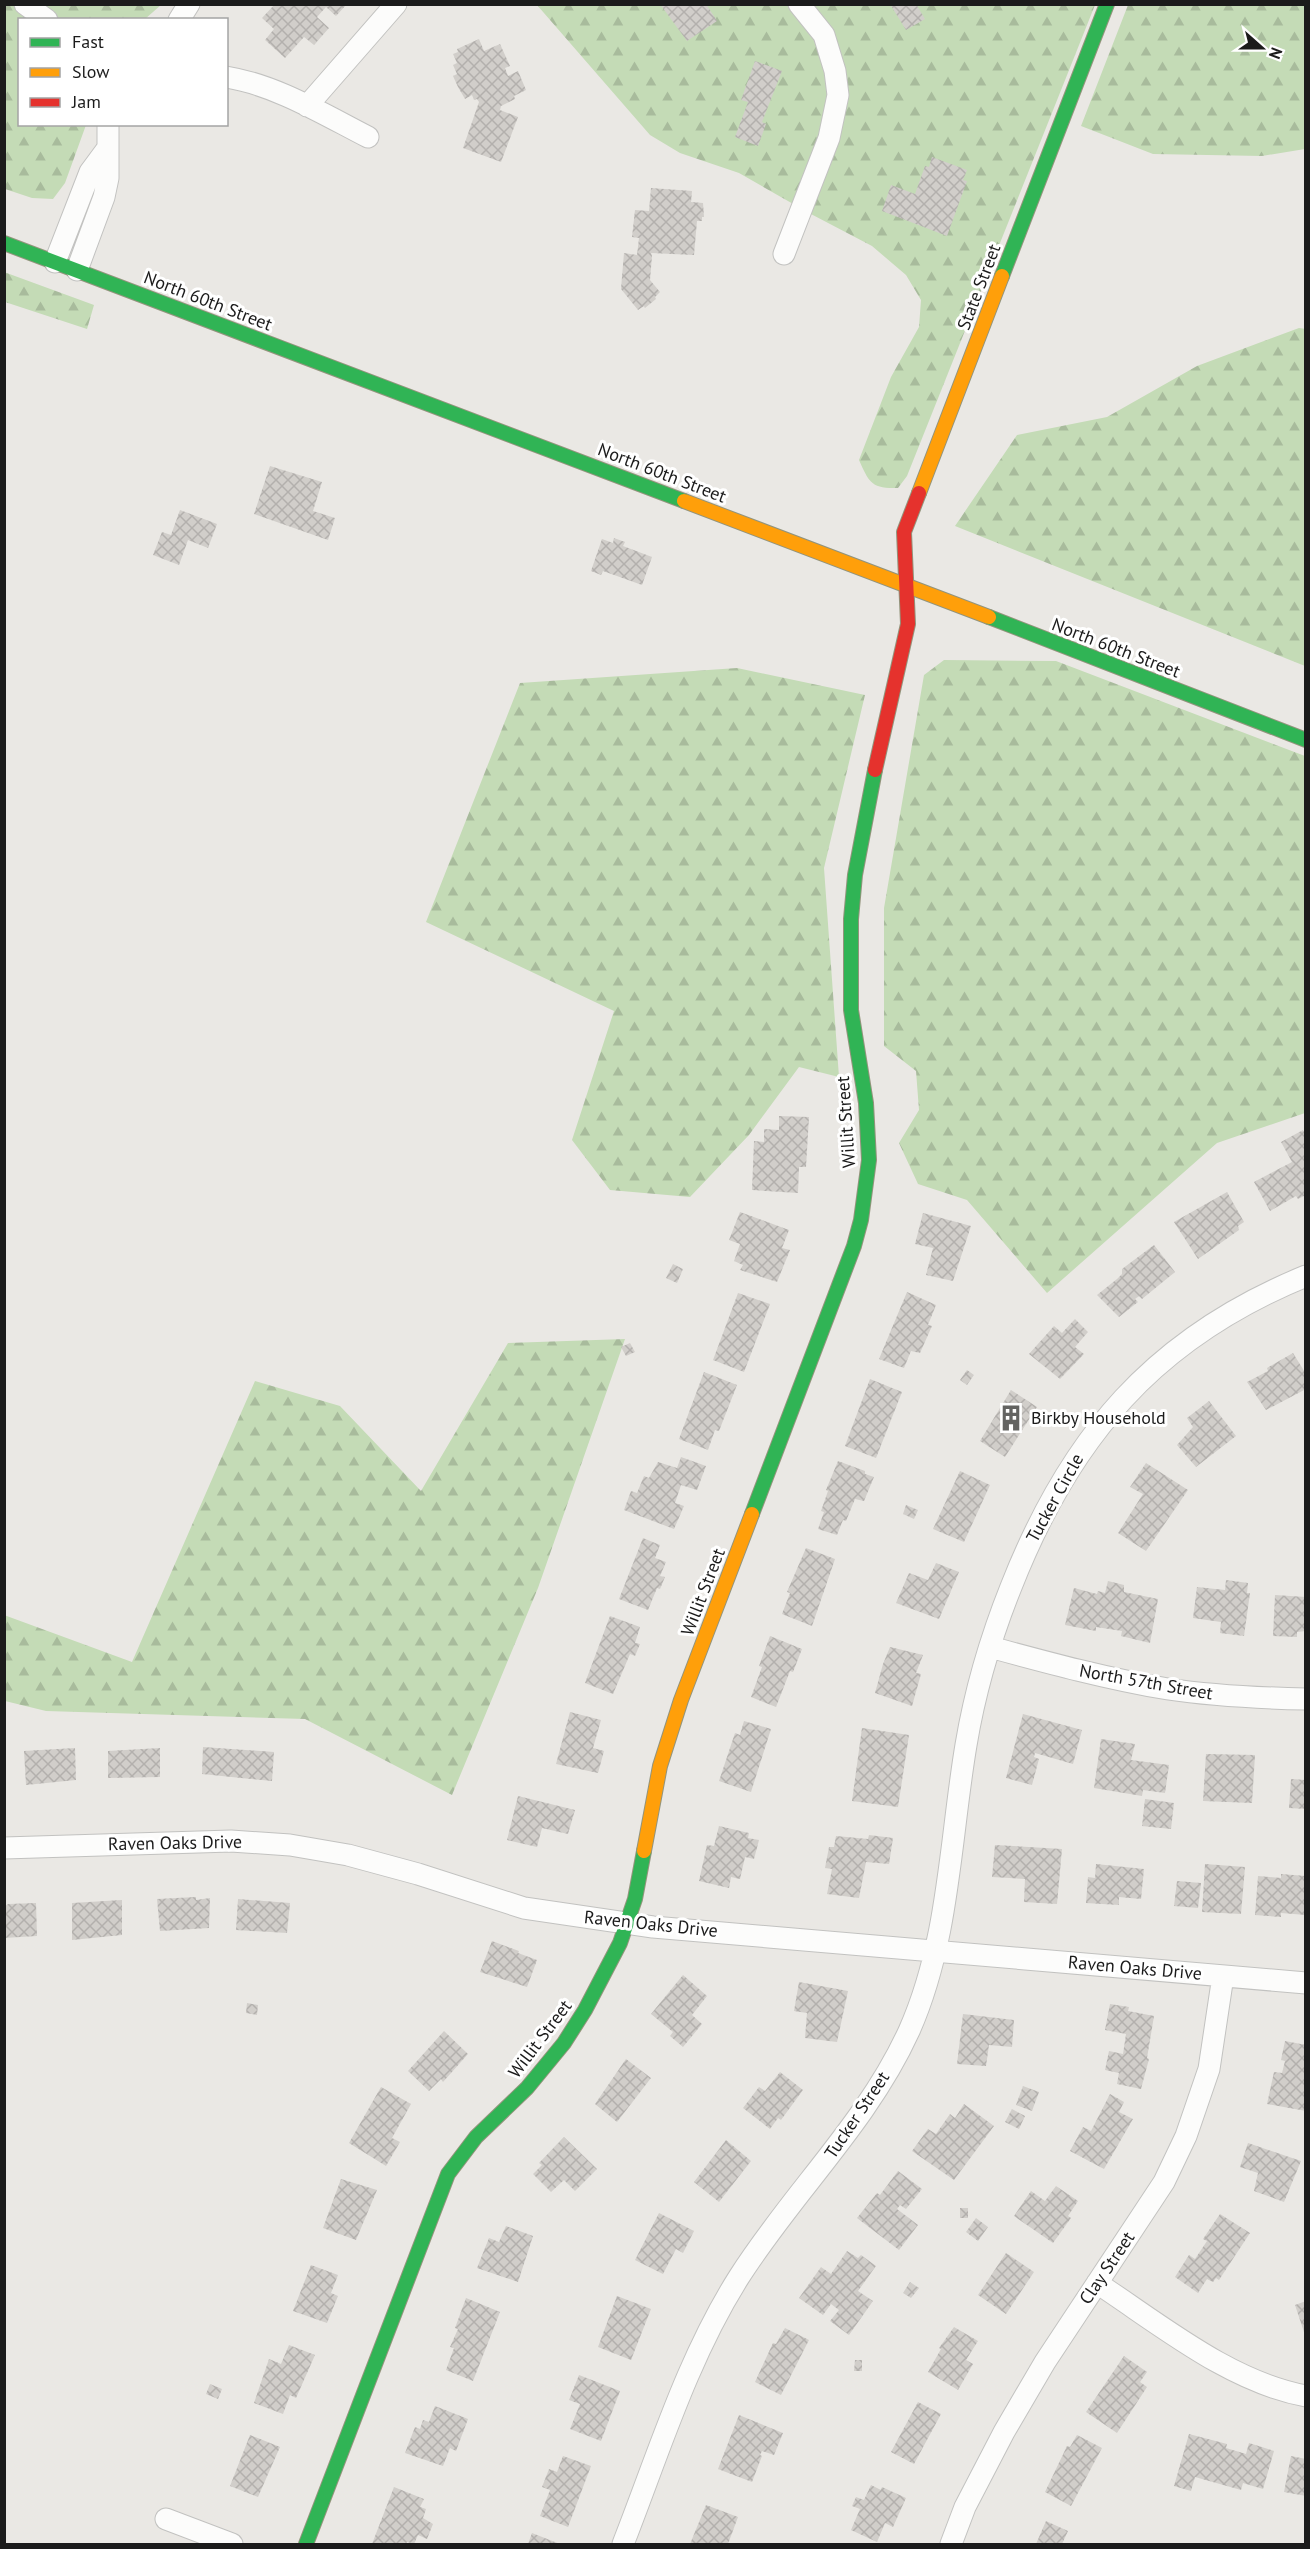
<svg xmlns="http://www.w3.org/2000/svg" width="1310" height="2549" font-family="'PT Sans',sans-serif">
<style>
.forest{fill:url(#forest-firs)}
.building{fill:url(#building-cross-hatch)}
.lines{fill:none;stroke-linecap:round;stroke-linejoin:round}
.street-casing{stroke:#c2c2c0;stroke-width:23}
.fast-casing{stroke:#93947c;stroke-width:16}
.slow-casing{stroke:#93947c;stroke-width:16}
.jam-casing{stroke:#93947c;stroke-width:16}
.street{stroke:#fcfcfb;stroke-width:21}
.fast{stroke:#30b455;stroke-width:14}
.slow{stroke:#ff9f0a;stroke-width:14}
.jam{stroke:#e5322d;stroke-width:14}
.labels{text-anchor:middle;stroke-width:6;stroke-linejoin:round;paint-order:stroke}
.street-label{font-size:18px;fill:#1b1b1b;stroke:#fff}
.poi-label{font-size:18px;fill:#1b1b1b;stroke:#fff;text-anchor:start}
</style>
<defs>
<pattern id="forest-firs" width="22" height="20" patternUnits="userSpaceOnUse" patternTransform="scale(1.5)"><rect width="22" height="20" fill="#c4dbb6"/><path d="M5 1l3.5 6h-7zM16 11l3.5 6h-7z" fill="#a8bb9c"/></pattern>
<pattern id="building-cross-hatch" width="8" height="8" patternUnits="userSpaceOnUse" patternTransform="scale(1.5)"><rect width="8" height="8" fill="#d1ceca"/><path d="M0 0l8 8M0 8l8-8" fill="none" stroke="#b3b0ad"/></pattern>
</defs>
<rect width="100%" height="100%" fill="#eae8e4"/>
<path class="forest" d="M5,5H161L145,19L20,20V124L86,125L65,183L53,199L32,198L5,189Z
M537,5H1095L907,476L898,488C871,489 869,482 859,460L891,377L919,327L921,300L906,275L872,246L809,213L739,173L680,153L650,135Z
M1128,5H1305V149L1262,156L1153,154L1081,126Z
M4,272L94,305L87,329L5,302Z
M1299,328L1306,329L1305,666L955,526L1017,435L1107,417L1197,366Z
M944,660L1056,661L1305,756V1113L1217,1143L1047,1293L967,1200L918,1184L899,1143L919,1110L916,1071L884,1046V908L924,675Z
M737,668L865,695L824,868L839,1077L799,1067L749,1135L690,1197L610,1190L572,1140L614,1011L426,922L520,683Z
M625,1339L538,1588L452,1795L305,1719L46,1711L5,1701L4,1615L132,1662L255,1381L340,1406L421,1491L508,1343Z"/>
<path class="building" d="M275,4H347L336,16L326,7L317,17L329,28L314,45L304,37L285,58L265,40L274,29L262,18Z
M660,4H706L717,21L687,41Z
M890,4H916L925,19L906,30Z
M479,39L484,51L500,44L510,66L505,68L508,76L518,71L526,90L514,96L515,99L501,106L500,110L518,117L501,162L463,148L479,102L477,99L474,100L472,95L465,99L458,87L453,76L457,74L453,65L457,63L453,54L458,52L457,49Z
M755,61L782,71L762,122L766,124L758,146L735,137L748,102L741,100Z
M932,157L967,170L963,180L967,181L947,236L882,211L891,185L915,194L925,166L929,167Z
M651,188L692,191L691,202L703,203L704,217H702V221H697L694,255L651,253L652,256L650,280L660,292L655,297L656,299L645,308L644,306L638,310L621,289L624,253L637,255L639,238L632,237L635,210L649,211Z
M270,466L322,482L313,511L335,518L328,540L254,514Z
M180,510L217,524L208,548L188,540L179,565L153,555L162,532L171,535Z
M614,538L625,542L623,546L652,557L642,585L603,571L601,575L591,571L602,539L613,543Z
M779,1116L809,1117L806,1167H799L798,1193L752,1190L754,1141L764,1142V1129L779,1130Z
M1303,1130L1306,1135V1195L1298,1199L1296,1196L1270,1211L1254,1182L1292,1162L1281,1142Z
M1227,1192L1244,1222L1238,1226L1239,1230L1198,1259L1174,1222Z
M740,1212L789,1230L782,1248L790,1250L777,1282L740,1270L743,1265L734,1261L740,1244L729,1240Z
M923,1213L971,1226L953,1281L926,1275L933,1248L915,1244Z
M1154,1245L1175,1272L1142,1299L1139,1296L1135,1299L1138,1302L1119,1317L1097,1295L1117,1279L1122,1274V1269Z
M673,1264L683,1269L677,1283L666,1278Z
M907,1292L936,1305L928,1325L932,1326L920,1353L911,1351L904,1368L879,1359Z
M738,1293L770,1304L744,1372L713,1360Z
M1075,1319L1088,1332L1075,1347L1084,1354L1060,1379L1029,1354L1054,1326L1062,1333Z
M630,1343L635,1352L626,1356L621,1347Z
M1293,1353L1306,1374V1389L1266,1410L1247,1382L1268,1371L1267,1368Z
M967,1370L974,1375L967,1385L960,1380Z
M704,1372L737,1385L719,1431L715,1430L708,1450L679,1439Z
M870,1379L902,1392L876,1458L845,1446Z
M1011,1390L1037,1407L1005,1457L980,1441Z
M1209,1401L1236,1436L1196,1467L1177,1445L1193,1427L1187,1418Z
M681,1457L706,1466L697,1490L681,1485L675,1503L684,1506L674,1529L624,1510L631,1491L637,1493L644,1476L649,1478L658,1462L677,1468Z
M838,1461L865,1471V1474L874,1477L864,1501L855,1499L846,1521L843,1520L837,1535L818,1529L824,1512L821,1511L828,1491L826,1490Z
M1146,1463L1188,1490L1146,1551L1118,1533L1143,1494L1130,1487Z
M960,1471L990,1485L964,1542L933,1529Z
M906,1505L918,1510L914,1519L903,1514Z
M643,1538L660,1545L655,1558L666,1562L660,1576L665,1577L660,1589L657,1588L648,1610L619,1599Z
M806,1548L835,1559L812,1626L782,1614L790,1593L787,1592Z
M936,1563L959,1572L939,1619L896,1603L909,1573L928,1580Z
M1226,1580L1248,1583L1247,1593H1250L1244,1636L1220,1633L1221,1622L1193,1618L1197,1587L1225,1590Z
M1108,1581L1124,1585V1592L1158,1599L1150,1643L1121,1636L1122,1631L1096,1627V1631L1065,1625L1074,1588L1097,1594L1098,1591L1105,1593Z
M1275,1595L1306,1597V1631L1297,1632V1637L1273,1636Z
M610,1616L640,1627L635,1643L640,1644L635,1656L630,1654L613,1694L585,1683Z
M770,1636L802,1649L793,1672L790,1671L776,1707L751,1697L762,1667L759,1666Z
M890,1647L923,1655L916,1673L921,1674L912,1706L875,1693L883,1664Z
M570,1712L601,1720L593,1748L604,1751L598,1773L556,1764Z
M1023,1714L1082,1730L1073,1764L1035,1753L1034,1757L1039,1759L1032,1785L1006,1778Z
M744,1721L771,1729L751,1792L719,1781L735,1733L740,1735Z
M862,1728L909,1735L898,1807L852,1801Z
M1101,1739L1135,1744L1131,1760L1169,1765L1165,1793L1143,1790L1142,1796L1094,1788Z
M203,1747L274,1752L272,1781L202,1774Z
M75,1748L76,1780L26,1785L24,1751Z
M160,1748V1777L108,1778V1751Z
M1206,1754L1255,1755L1252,1803L1203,1801Z
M1291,1779L1306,1780V1809L1289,1808Z
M518,1796L575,1810L568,1834L542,1828L537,1847L507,1840Z
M1145,1799L1174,1803L1171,1829L1142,1826Z
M719,1826L749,1833L748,1838L759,1840L754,1859L745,1857L740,1879L731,1877L729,1888L699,1881L707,1845L714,1846Z
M869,1835L893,1838L889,1864L866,1862L859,1898L827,1894L832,1869L825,1868L829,1847H834L836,1836L868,1839Z
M995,1845L1062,1849L1057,1904L1024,1902L1025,1879L992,1877Z
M1096,1864L1144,1869L1141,1899L1119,1897V1905L1086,1903L1088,1877L1095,1878Z
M1205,1864L1245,1867L1241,1914L1202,1912Z
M1281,1874L1306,1876V1915L1281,1913V1917L1255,1915L1258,1876L1281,1878Z
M1177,1881L1201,1883L1198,1908L1174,1906Z
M196,1897V1900L210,1898L209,1928L160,1931L157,1899Z
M238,1899L290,1903L287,1933L236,1930Z
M122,1900V1935L72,1940V1903Z
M36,1903L37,1936L4,1938V1907L8,1904Z
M492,1941L519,1951L518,1953L537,1960L527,1987L480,1972Z
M683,1975L707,1996L692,2015L702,2024L683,2047L670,2036L673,2032L651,2014Z
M799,1982L848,1991L837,2042L805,2038L807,2013L794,2011Z
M247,2003L258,2005L257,2015L246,2013Z
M1110,2004L1129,2007L1128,2011L1154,2016L1147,2058L1149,2059L1141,2089L1117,2084L1119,2073L1105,2070L1109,2051L1123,2054L1126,2034L1105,2030Z
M963,2014L1014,2020L1012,2047L989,2045L986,2066L957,2064Z
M444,2031L468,2054L443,2082L441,2079L429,2091L408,2071Z
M1285,2041L1306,2045V2111L1267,2104L1274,2072L1282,2073L1285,2061L1281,2060Z
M626,2059L651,2078L617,2122L595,2104Z
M780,2072L803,2090L781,2120L778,2118L770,2129L743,2108L759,2087L765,2091Z
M1023,2086L1039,2092L1032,2111L1016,2105Z
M381,2087L411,2104L392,2138L400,2142L386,2166L349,2143Z
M1110,2094L1124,2102L1119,2112L1133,2119L1104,2169L1070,2151L1083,2127L1091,2131Z
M964,2104L994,2126L954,2180L912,2151L928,2129L936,2134L950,2114L955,2118Z
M1012,2109L1025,2116L1019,2129L1005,2122Z
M564,2137L597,2169L575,2191L564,2180L551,2192L533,2174L542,2165L539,2163Z
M726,2140L751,2161L719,2202L694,2182Z
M1248,2143L1301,2161L1284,2202L1254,2191L1258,2173L1240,2167Z
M898,2171L922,2189L906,2209L900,2205L897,2209L918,2225L899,2250L857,2218L877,2193L880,2195Z
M341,2179L377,2190L356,2240L323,2228Z
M1056,2186L1078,2201L1068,2216L1071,2218L1053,2243L1014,2216L1031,2191L1045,2201Z
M960,2208H968V2218H960Z
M659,2213L694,2231L683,2253L676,2249L663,2274L635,2260Z
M1220,2214L1250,2233L1219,2280L1216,2278L1213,2282L1207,2279L1198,2293L1175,2277L1189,2255L1195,2259L1207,2241L1203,2239Z
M976,2218L988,2227L978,2241L966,2232Z
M506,2226L533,2236L518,2282L477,2268L489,2238L499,2242Z
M847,2251L858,2258L861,2255L876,2266L858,2291L873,2301L849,2335L830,2321L839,2310L831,2304L823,2315L799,2298L821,2267L831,2274Z
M1006,2253L1034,2272L1006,2314L978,2295Z
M311,2265L338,2275L331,2293L338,2296L327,2323L293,2311Z
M910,2282L919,2288L911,2298L903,2293Z
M617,2296L651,2309L631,2360L598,2347Z
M466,2298L500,2312L473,2381L446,2370L454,2348L450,2347L458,2329L455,2328Z
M1306,2301V2335H1305L1295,2305Z
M954,2327L978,2341L966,2360L973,2364L958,2390L928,2372L941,2349L939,2348Z
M785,2328L809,2340L781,2395L755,2382L773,2343L776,2344Z
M289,2345L315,2355L296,2398L290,2395L283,2414L254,2403L269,2359L281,2364Z
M1124,2356L1147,2372L1140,2382L1147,2387L1117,2433L1086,2412Z
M855,2360H862V2371H854Z
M579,2375L620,2391L601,2441L570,2429L580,2404L569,2400Z
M210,2384L222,2389L218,2399L206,2394Z
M918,2402L941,2414L914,2464L891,2452Z
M435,2406L468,2419L456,2451L450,2448L443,2466L405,2453L415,2427L420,2429L423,2420L429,2422Z
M739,2415L783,2433L774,2455L762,2451L760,2455L762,2456L752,2482L718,2469Z
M1189,2434L1227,2444L1226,2448L1246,2454L1249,2443L1274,2451L1263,2489L1243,2483L1241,2490L1195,2477L1191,2491L1174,2486Z
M250,2435L280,2447L258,2497L230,2486Z
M1077,2435L1102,2448L1071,2506L1045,2492L1067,2446L1070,2447Z
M563,2456L591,2466L568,2527L540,2516L550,2490L542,2487L549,2469L557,2472Z
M1291,2456L1306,2459V2496L1284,2492Z
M871,2485L881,2490L882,2487L906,2498L893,2527L885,2523L877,2542L851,2530L860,2509L852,2506L856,2497L864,2500Z
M394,2487L424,2499L420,2507L426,2509L423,2518L433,2524L427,2539L418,2535L414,2544L407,2542L406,2544H372Z
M706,2505L738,2517L728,2544H690Z
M1046,2521L1068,2531L1062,2544H1036Z
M532,2533L560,2544H528Z"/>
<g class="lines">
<g class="street-casing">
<path id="street" d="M25,4L47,20
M179,20L189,4
M226,77C276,85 323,114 368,137
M307,106L396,4
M784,254L829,138L838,95L835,71L824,35L799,4
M55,262L90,172L107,149
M77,270L104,197L108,178V124
M990,1647C1049,1663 1108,1679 1168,1689C1214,1696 1260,1698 1306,1699
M4,1848L231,1841L290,1845L348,1855L418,1874L524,1908L653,1927L1306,1983
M1097,2283C1161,2325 1230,2382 1306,2396
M166,2519L232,2544
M623,2544C658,2455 687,2359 739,2277C793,2192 867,2123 909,2031C949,1942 950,1840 966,1745C975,1691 991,1637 1011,1587C1070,1437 1154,1338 1306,1276
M951,2544L965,2507L1004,2432L1045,2362L1164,2182L1186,2136L1209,2069L1223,1976"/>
</g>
<g class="fast-casing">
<path id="fast" d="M4,243L684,501
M1002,276L1107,4
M989,617L1306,740
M752,1514L854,1246L861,1220L869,1160L866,1103L851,1010V919L855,875L875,770
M306,2544L448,2174L476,2137L527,2088L564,2043L585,2010L620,1943L635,1899L644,1851"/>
</g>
<g class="slow-casing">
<path id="slow" d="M919,493L1002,276
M684,501L989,617
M644,1851L660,1766L681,1700L752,1514"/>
</g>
<g class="jam-casing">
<path id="jam" d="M875,770L908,624L904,532L919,493"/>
</g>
<use href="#street" class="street"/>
<use href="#fast" class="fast"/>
<use href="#slow" class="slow"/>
<use href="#jam" class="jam"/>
</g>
<defs>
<g id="building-bare" transform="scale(2.07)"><path d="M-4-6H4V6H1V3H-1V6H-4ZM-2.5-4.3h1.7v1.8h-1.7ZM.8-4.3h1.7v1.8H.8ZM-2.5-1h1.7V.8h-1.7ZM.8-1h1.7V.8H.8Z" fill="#636361" stroke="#fff" stroke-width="2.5" paint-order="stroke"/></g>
</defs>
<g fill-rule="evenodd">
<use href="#building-bare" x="1011" y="1418"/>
</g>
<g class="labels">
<g class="street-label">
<text transform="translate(979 287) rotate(-69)" y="6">State Street</text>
<text transform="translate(208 301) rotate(21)" y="6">North 60th Street</text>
<text transform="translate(662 473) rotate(21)" y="6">North 60th Street</text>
<text transform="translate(1116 648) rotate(21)" y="6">North 60th Street</text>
<text transform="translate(846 1122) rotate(-94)" y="6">Willit Street</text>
<text transform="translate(1055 1498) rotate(-61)" y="6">Tucker Circle</text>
<text transform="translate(703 1592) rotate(-69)" y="6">Willit Street</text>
<text transform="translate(1146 1682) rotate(10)" y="6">North 57th Street</text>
<text transform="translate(175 1843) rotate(-1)" y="6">Raven Oaks Drive</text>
<text transform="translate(651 1924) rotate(6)" y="6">Raven Oaks Drive</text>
<text transform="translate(1135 1968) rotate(5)" y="6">Raven Oaks Drive</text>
<text transform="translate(540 2039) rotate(-53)" y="6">Willit Street</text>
<text transform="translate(857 2115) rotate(-56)" y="6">Tucker Street</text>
<text transform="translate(1107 2268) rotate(-56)" y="6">Clay Street</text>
</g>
<g class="poi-label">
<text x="1031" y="1424">Birkby Household</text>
</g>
</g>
<rect width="1310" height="2549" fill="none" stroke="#1b1b1b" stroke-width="12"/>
<rect x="18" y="18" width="210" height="108" fill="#ffffff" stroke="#a4a4a4" stroke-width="1.5"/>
<rect x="30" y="38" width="30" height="9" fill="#30b455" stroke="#a4a4a4" stroke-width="1.5"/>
<text x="72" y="48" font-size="18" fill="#1b1b1b">Fast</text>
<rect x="30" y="68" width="30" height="9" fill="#ff9f0a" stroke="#a4a4a4" stroke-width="1.5"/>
<text x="72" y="78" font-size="18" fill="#1b1b1b">Slow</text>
<rect x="30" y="98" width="30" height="9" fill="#e5322d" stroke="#a4a4a4" stroke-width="1.5"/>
<text x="72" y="108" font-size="18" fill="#1b1b1b">Jam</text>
<g transform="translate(1262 48) rotate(111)" stroke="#ffffff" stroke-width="4.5" paint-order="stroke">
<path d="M0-4.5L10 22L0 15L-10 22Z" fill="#1b1b1b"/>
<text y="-9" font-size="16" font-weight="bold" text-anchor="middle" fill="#1b1b1b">N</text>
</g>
</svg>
